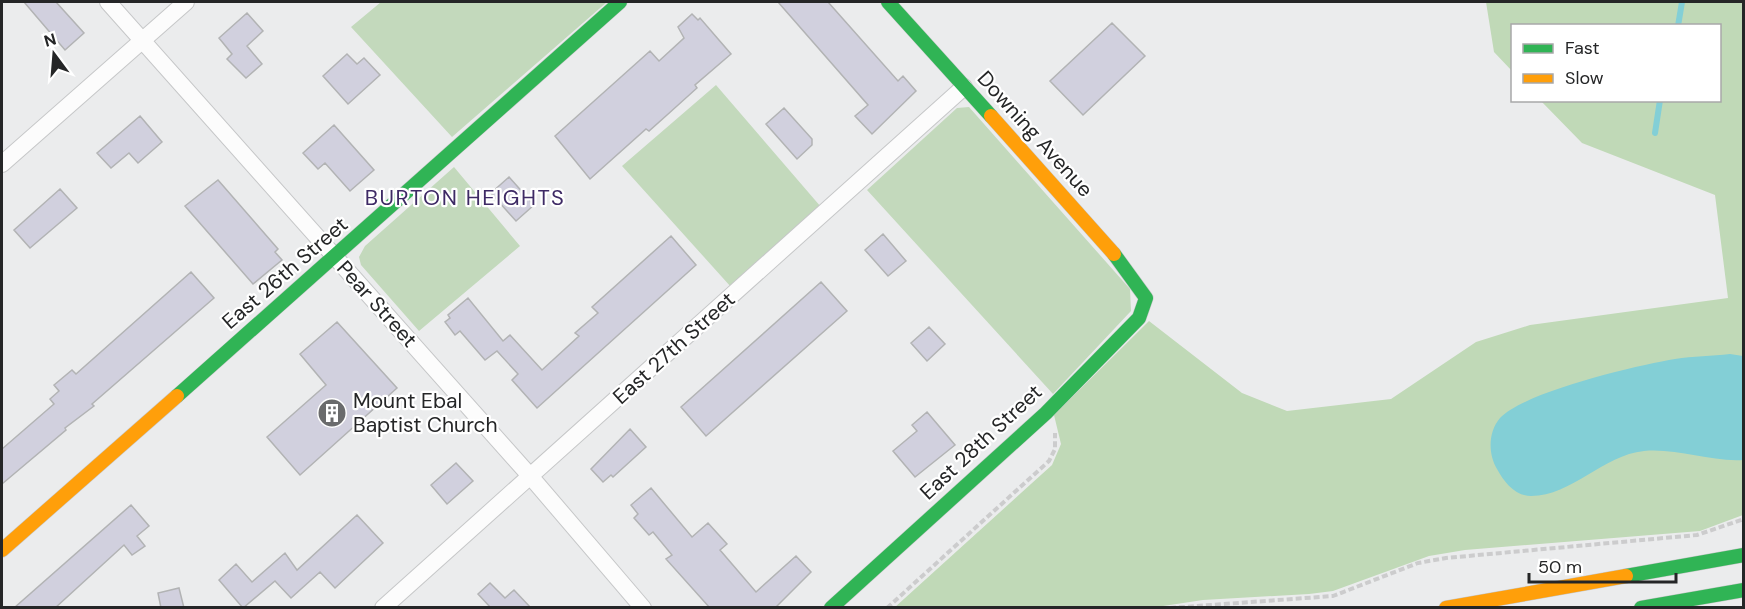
<svg xmlns="http://www.w3.org/2000/svg" width="1745" height="609" font-family="'DM Sans',sans-serif">
<style>
.green{fill:#c3d9bc}
.forest{fill:#c0d9b7}
.water{fill:#83cfd6}
.lines{fill:none;stroke-linecap:round;stroke-linejoin:round}
.stream{stroke:#83cfd6;stroke-width:6}
.building{fill:#d1d0de;stroke:#b2b3b4;stroke-width:1.5}
.street-casing{stroke:#c6c7c8;stroke-width:18}
.fast-casing{stroke:#c6c7c8;stroke-width:15}
.slow-casing{stroke:#c6c7c8;stroke-width:15}
.path{stroke:#cccccd;stroke-width:4;stroke-dasharray:6 3;stroke-linecap:butt}
.street{stroke:#fcfcfc;stroke-width:16}
.fast{stroke:#30b455;stroke-width:14}
.slow{stroke:#ff9f0a;stroke-width:14}
.labels{text-anchor:middle;stroke-width:4.5;stroke-linejoin:round;paint-order:stroke}
.street-label{font-size:21px;fill:#252627;stroke:#fff}
.poi-label{font-size:21px;fill:#252627;stroke:#fff;text-anchor:start}
.neighbourhood-label{font-size:22px;letter-spacing:1.5px;fill:#3e2a65;stroke:#fff}
</style>
<rect width="100%" height="100%" fill="#ebeced"/>
<path class="green" d="M381,2H607L452,137L351,27Z
M716,85L821,207L731,287L622,166Z
M969,107L1130,289L1131,311L1053,394L867,190L957,108Z
M454,167L520,246L419,331L361,265L359,257L365,246Z"/>
<path class="forest" d="M1486,2H1743V515L1700,531L1465,550L1429,556L1333,591L1309,594L1203,600L1150,608H894L1052,465L1061,444L1054,415L1149,321L1242,393L1287,411L1391,399L1476,342L1530,325L1728,298L1715,195L1582,143L1541,101L1720,100V26H1512V71L1494,52Z"/>
<path class="water" d="M1730,354L1743,356V460C1710,462 1677,448 1644,451C1603,455 1572,496 1531,496C1515,496 1504,482 1497,469C1488,454 1488,432 1500,418C1524,392 1638,365 1675,359C1693,356 1712,356 1730,354Z"/>
<g class="lines">
<path class="stream" d="M1678,26L1682,2
M1655,133L1660,100"/>
</g>
<path class="building" d="M24,2H56L84,33L65,50Z
M778,2H828L898,81L903,76L916,91L872,134L855,116L868,105Z
M247,13L263,31L247,46L262,64L246,78L227,59L232,54L219,38Z
M692,14L698,20L700,18L731,54L695,85L697,88L667,115L649,131L646,129L590,179L555,136L650,51L659,61L684,38L678,27Z
M1112,23L1145,56L1083,115L1050,81Z
M347,54L357,64L364,58L380,75L348,104L323,76Z
M784,108L812,139V145L797,159L766,124Z
M140,116L162,142L138,163L129,153L111,168L97,153Z
M334,125L374,170L350,191L325,163L318,169L303,153Z
M509,177L534,205L516,221L491,193Z
M218,180L278,249L275,252L282,260L253,284L185,206Z
M60,189L77,208L30,248L14,230Z
M883,234L906,261L888,276L865,250Z
M671,236L696,265L537,408L512,380L518,374L497,351L485,360L460,331L455,335L445,322L450,318L448,315L468,298L503,341L510,335L542,370L579,336L575,333L598,313L592,307Z
M191,272L214,298L92,404L94,406L65,428L66,430L2,484V449L54,404L50,399L59,391L54,385L72,370L76,374Z
M821,282L847,311L706,436L681,407Z
M337,322L397,388L300,475L267,437L326,385L300,354Z
M929,327L945,344L927,361L911,343Z
M927,412L955,445L915,477L893,451L917,431L912,425Z
M630,429L646,447L613,477L611,475L603,482L591,469Z
M456,463L473,481L447,504L431,485Z
M651,488L692,537L708,523L727,544L720,550L756,592L796,556L811,572L775,608H710L666,559L672,555L653,532L649,535L634,518L638,514L631,505Z
M131,505L149,526L137,536L145,546L132,555L124,545L55,608H14Z
M357,515L383,543L335,588L320,572L291,598L275,581L243,608L219,580L236,564L252,582L285,553L297,570Z
M490,583L505,598L514,590L531,608H491L478,594Z
M179,588L184,608H161L158,593Z"/>
<g class="lines">
<g class="street-casing">
<path id="street" d="M108,2L531,477L643,608
M2,164L186,2
M383,608L964,87"/>
</g>
<g class="fast-casing">
<path id="fast" d="M888,2L991,116
M177,396L620,2
M1626,576L1744,555
M831,608L1046,413L1139,318L1146,298L1114,254
M1641,608L1744,590"/>
</g>
<g class="slow-casing">
<path id="slow" d="M991,116L1114,254
M2,550L177,396
M1446,608L1626,576"/>
</g>
<path class="path" d="M887,608L1049,461L1055,449V433
M1170,608L1333,596L1418,563L1446,558L1697,535L1744,519"/>
<use href="#street" class="street"/>
<use href="#fast" class="fast"/>
<use href="#slow" class="slow"/>
</g>
<defs>
<g id="building-disc" transform="scale(1.5)"><circle r="9.5" fill="#6a6b6c" stroke="#fff"/><path d="M-4-6H4V6H1V3H-1V6H-4ZM-2.5-4.3h1.7v1.8h-1.7ZM.8-4.3h1.7v1.8H.8ZM-2.5-1h1.7V.8h-1.7ZM.8-1h1.7V.8H.8Z" fill="#fff"/></g>
</defs>
<g fill-rule="evenodd">
<use href="#building-disc" x="332" y="413"/>
</g>
<g class="labels">
<g class="street-label">
<text transform="translate(1035 134) rotate(48)" y="7">Downing Avenue</text>
<text transform="translate(285 273) rotate(-41)" y="7">East 26th Street</text>
<text transform="translate(377 304) rotate(48)" y="7">Pear Street</text>
<text transform="translate(674 348) rotate(-42)" y="7">East 27th Street</text>
<text transform="translate(981 442) rotate(-43)" y="7">East 28th Street</text>
</g>
<g class="poi-label">
<text x="353" y="408">Mount Ebal<tspan x="353" dy="24">Baptist Church</tspan></text>
</g>
<g class="neighbourhood-label">
<text x="465" y="205">BURTON HEIGHTS</text>
</g>
</g>
<rect width="1745" height="609" fill="none" stroke="#252627" stroke-width="6"/>
<rect x="1511" y="24" width="210" height="78" fill="#ffffff" stroke="#a8a8a9" stroke-width="1.5"/>
<rect x="1523" y="44" width="30" height="9" fill="#30b455" stroke="#a8a8a9" stroke-width="1.5"/>
<text x="1565" y="54" font-size="18" fill="#252627">Fast</text>
<rect x="1523" y="74" width="30" height="9" fill="#ff9f0a" stroke="#a8a8a9" stroke-width="1.5"/>
<text x="1565" y="84" font-size="18" fill="#252627">Slow</text>
<g transform="translate(54 54) rotate(344)" stroke="#ffffff" stroke-width="4.5" paint-order="stroke">
<path d="M0-4.5L10 22L0 15L-10 22Z" fill="#252627"/>
<text y="-9" font-size="16" font-weight="bold" text-anchor="middle" fill="#252627">N</text>
</g>
<path d="M1529 573v9h147v-9" fill="none" stroke="#252627" stroke-width="3"/>
<text x="1538" y="573" font-size="18" fill="#252627" stroke="#ffffff" stroke-width="4.5" paint-order="stroke">50 m</text>
</svg>
